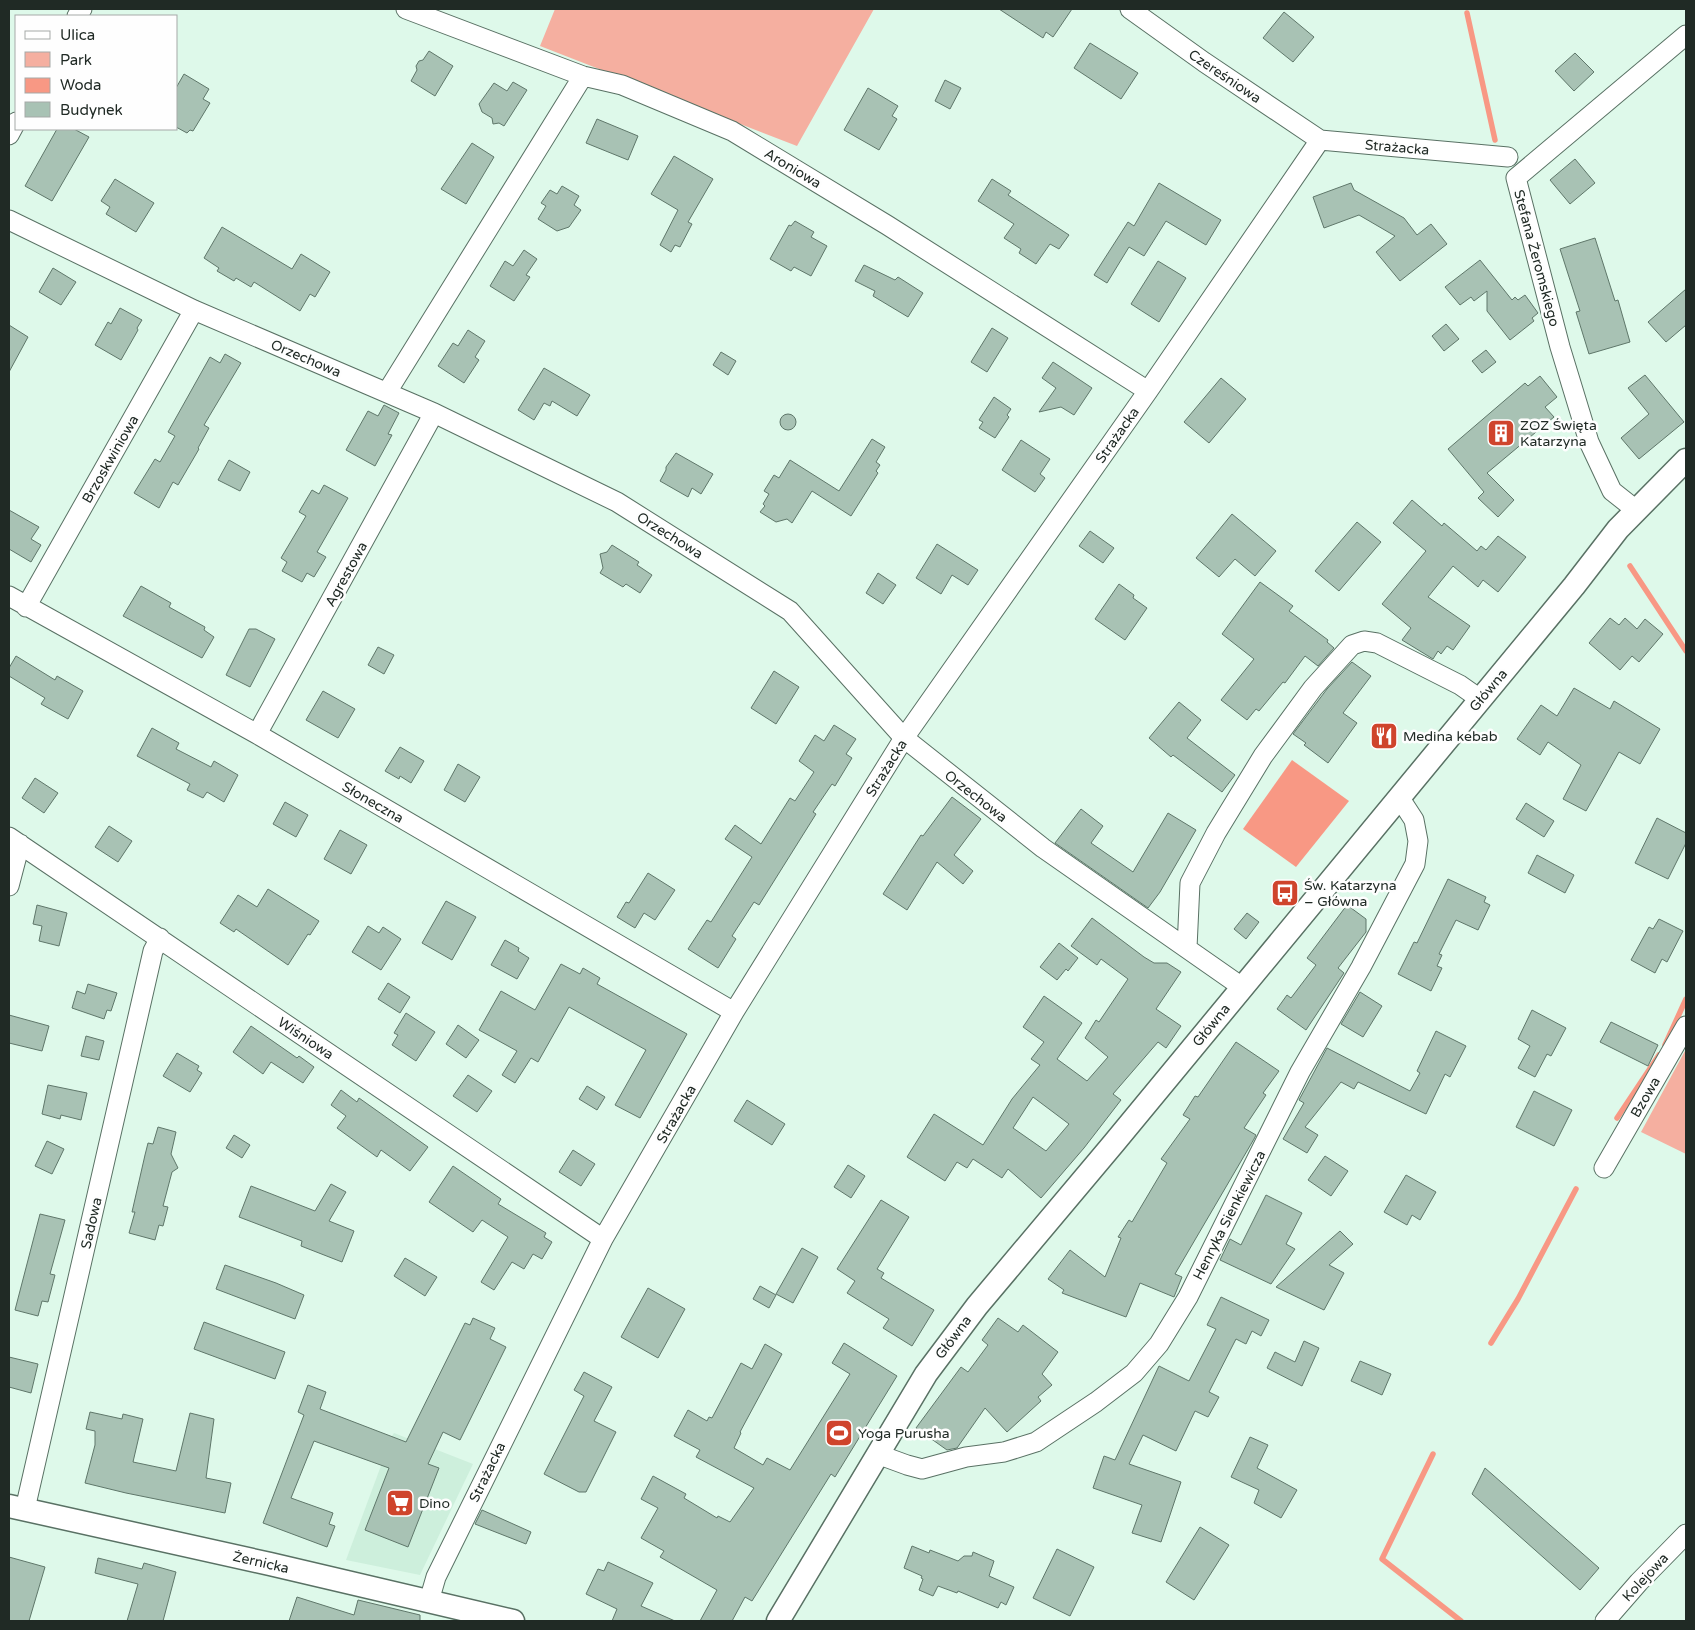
<svg xmlns="http://www.w3.org/2000/svg" width="1695" height="1630" font-family="'Varela Round',sans-serif">
<style>
.built{fill:#cdefdc}
.green{fill:#f5afa0}
.water{fill:#f89884}
.lines{fill:none;stroke-linecap:round;stroke-linejoin:round}
.stream{stroke:#f89884;stroke-width:5.5}
.building{fill:#a8c2b4;stroke:#5f776a;fill-rule:evenodd}
.minor-casing{stroke:#597164;stroke-width:21}
.tertiary-casing{stroke:#597164;stroke-width:25}
.minor{stroke:#fff;stroke-width:19}
.tertiary{stroke:#fff;stroke-width:22}
.labels{text-anchor:middle;stroke-width:5;stroke-linejoin:round;paint-order:stroke}
.street-label{font-size:14px;fill:#202a25;stroke:#fefefe}
.poi-label{font-size:14px;fill:#202a25;stroke:#fefefe;text-anchor:start}
</style>
<rect width="100%" height="100%" fill="#def9ea"/>
<path class="built" d="M394,1433L473,1464L420,1575L346,1560L392,1436Z"/>
<path class="green" d="M555,9H874L797,146L540,46Z
M1686,1049V1154L1641,1132Z"/>
<path class="water" d="M1292,760L1349,801L1296,867L1243,829Z"/>
<g class="lines">
<path class="stream" d="M1467,13L1495,140
M1630,566L1686,651
M1665,1045L1686,999
M1617,1118L1659,1055
M1491,1343L1518,1299L1576,1189
M1433,1454L1382,1559L1461,1621"/>
</g>
<path class="building" d="M999,9H1072L1053,37L1046,32L1043,38Z
M1284,12L1314,37L1293,62L1263,38Z
M1090,43L1138,73L1121,99L1074,68Z
M429,51L453,66L435,96L411,81L417,70L416,66L419,61L423,60Z
M1575,53L1594,72L1574,91L1555,71Z
M184,74L209,89L203,99L210,103L193,131L190,130L187,133L176,127V88Z
M945,80L961,88L950,109L935,101Z
M513,82L527,90L504,126L499,123L493,124L492,118L482,112L479,104L494,83L507,91Z
M868,88L898,106L892,116L897,119L879,150L844,130Z
M597,119L638,136L628,160L586,143Z
M57,129H74L89,137L52,201L25,186Z
M472,143L494,157L466,204L441,189Z
M674,156L713,179L688,222L692,224L680,247L675,245L671,252L660,245L678,210L651,194Z
M1575,159L1595,183L1570,204L1550,180Z
M115,179L154,203L136,232L106,214L110,207L101,201Z
M992,179L1011,191L1008,195L1069,235L1059,249L1050,244L1036,264L1019,253L1021,249L1004,238L1014,224L978,201Z
M1159,183L1221,220L1206,245L1166,221L1144,256L1129,247L1107,283L1094,275L1128,222L1134,226Z
M1351,183L1354,190L1404,218L1417,235L1431,224L1447,244L1400,281L1376,252L1395,236L1359,215L1324,228L1313,197Z
M562,186L579,196L574,205L581,210L569,227L557,231L538,219L546,206L541,203L550,190L557,194Z
M795,221L814,232L811,237L827,246L811,276L794,267L791,271L770,259L789,225L791,226Z
M222,227L292,269L301,254L330,272L315,297L310,294L300,311L254,282L251,287L236,278L234,281L217,271L219,268L204,258Z
M1595,238L1615,301L1618,300L1630,342L1589,354L1576,312L1580,311L1560,249Z
M524,250L537,259L526,275L530,277L514,301L490,286L505,261L513,266Z
M1480,260L1512,300L1515,297L1518,300L1525,295L1538,313L1532,318L1534,321L1510,340L1487,311V291L1474,301L1471,297L1460,305L1445,287Z
M1158,261L1186,278L1159,322L1131,304Z
M864,265L895,280L898,277L923,293L908,317L873,296L875,291L855,281Z
M53,268L76,282L61,305L39,292Z
M1686,289V325L1666,342L1648,322Z
M120,308L142,320L137,328L138,330L121,360L95,345L108,322L111,324Z
M1446,324L1459,339L1444,351L1432,336Z
M9,325L28,337L9,372Z
M992,328L1008,338L987,372L971,362Z
M468,330L485,341L475,357L479,360L464,383L438,366L453,343L458,346Z
M1486,350L1496,362L1482,373L1472,361Z
M721,352L736,361L728,375L713,365Z
M225,354L241,363L204,425L209,428L198,448L199,449L178,485L173,482L159,508L134,493L155,459L160,462L175,436L168,432L210,357L220,363Z
M1053,362L1092,388L1074,415L1061,407L1039,412L1056,388L1042,378Z
M544,368L590,395L577,416L552,401L550,406L544,403L534,420L518,410Z
M1645,375L1684,422L1639,459L1621,438L1649,414L1628,388Z
M1540,376L1557,397L1545,407L1554,417L1487,473L1514,500L1498,517L1478,498L1484,492L1448,449L1525,383L1528,386Z
M1221,378L1246,399L1209,443L1184,422Z
M994,397L1011,409L1007,415L1009,417L995,438L979,428L983,422L979,420Z
M384,405L399,413L388,434L392,435L375,466L346,450L368,411L378,416Z
M780 422a8 8 0 1 1 16 0a8 8 0 1 1-16 0Z
M872,439L885,447L876,462L880,465L876,471L878,473L851,516L812,491L792,523L787,519L776,522L760,512L765,506L763,504L769,494L764,491L774,475L779,478L790,460L839,491Z
M1021,440L1050,459L1040,474L1045,478L1035,492L1002,470Z
M676,453L713,474L701,494L692,488L688,497L660,481L666,470V467Z
M229,460L250,472L240,491L218,480Z
M324,485L348,498L317,552L326,557L314,577L307,573L302,582L282,571L287,562L281,558L306,516L299,512L312,490L319,494Z
M1412,500L1442,526L1444,523L1477,551L1481,546L1486,550L1498,536L1526,557L1498,592L1483,580L1478,587L1453,566L1428,597L1470,626L1453,650L1447,646L1441,654L1438,651L1433,659L1402,640L1411,628L1382,604L1426,551L1393,523Z
M9,510L39,527L31,539L41,545L31,562L9,549Z
M1232,514L1276,551L1255,576L1235,559L1219,577L1196,558Z
M1357,522L1381,542L1339,591L1315,571Z
M1090,531L1114,548L1103,563L1079,546Z
M937,544L978,570L968,585L952,575L941,594L916,578Z
M612,545L639,562L637,565L652,575L640,593L626,584L623,587L600,573L603,568L600,554L607,552Z
M878,573L896,585L883,604L866,593Z
M1260,582L1293,606L1289,611L1328,640L1327,642L1334,648L1318,666L1305,656L1285,683L1283,682L1259,711L1256,709L1247,720L1221,700L1254,659L1222,634Z
M1119,584L1134,595L1133,598L1147,608L1125,640L1095,619Z
M141,586L171,603L169,607L205,627L204,630L214,637L202,658L123,616Z
M1610,618L1619,625L1625,618L1637,629L1645,619L1663,634L1639,662L1632,656L1620,670L1589,643Z
M249,629H256L275,639L250,687L226,675Z
M378,647L394,655L384,674L368,665Z
M16,656L55,680L57,676L83,691L68,719L41,704L45,698L9,676V668Z
M1352,662L1371,676L1343,713L1357,723L1328,763L1304,745L1306,743L1293,734L1327,689Z
M774,671L799,687L776,724L751,708Z
M1574,688L1610,709L1614,701L1660,729L1640,764L1619,752L1586,811L1563,799L1581,765L1548,742L1540,755L1517,739L1541,705L1557,716Z
M323,691L355,709L338,738L306,720Z
M1179,702L1201,720L1187,738L1235,775L1222,792L1173,755L1171,757L1149,738Z
M834,725L856,739L846,754L852,758L835,786L832,784L813,812L816,814L759,905L754,902L732,936L736,939L718,968L688,949L707,920L711,922L752,857L725,839L735,825L761,844L790,798L795,801L814,772L799,761L815,735L824,741Z
M152,728L179,743L176,749L211,767L214,761L238,775L224,802L207,792L203,798L187,790L190,784L137,756Z
M400,747L424,761L411,783L400,776L399,779L385,771Z
M458,764L480,777L465,802L444,790Z
M35,778L58,793L44,813L22,798Z
M952,797L981,819L954,855L973,871L963,884L937,862L907,910L883,894L921,835L923,836Z
M285,802L308,815L296,837L273,824Z
M1526,803L1554,821L1544,837L1516,819Z
M1081,809L1103,826L1091,843L1133,872L1168,813L1196,830L1160,892L1148,908L1055,843Z
M1657,818L1686,833V843L1668,879L1635,863Z
M109,826L132,841L118,862L95,847Z
M340,830L367,845L351,874L324,859Z
M1537,855L1574,875L1565,893L1528,873Z
M648,873L675,890L655,920L644,913L635,928L617,917L626,902L629,903Z
M1448,879L1486,897L1484,902L1490,905L1478,930L1456,920L1439,954L1442,955L1437,966L1442,968L1431,991L1398,974L1414,942L1417,943Z
M268,889L319,921L310,935L308,934L288,965L236,929L234,932L220,923L238,895L257,907Z
M446,901L476,917L452,960L422,943Z
M37,905L67,913L59,946L39,941L42,926L33,924Z
M1347,905L1366,919V932L1338,968L1344,973L1306,1030L1277,1009L1287,995L1291,998L1316,965L1307,958Z
M1247,913L1259,922L1246,939L1234,929Z
M1092,918L1144,957L1154,963H1167L1181,972L1156,1009L1181,1026L1166,1048L1158,1042L1113,1094L1121,1100L1084,1148L1041,1198L1008,1169L1002,1178L973,1159L967,1168L957,1162L945,1181L907,1157L934,1114L983,1145L1012,1099L1040,1065L1031,1059L1044,1042L1023,1027L1044,996L1082,1023L1057,1059L1087,1081L1108,1057L1085,1038L1096,1020L1099,1022L1128,979L1101,959L1097,965L1071,946ZM1033,1097L1069,1124L1046,1151L1013,1128Z
M1659,919L1683,931L1667,962L1662,959L1655,973L1631,960L1649,927L1653,929Z
M368,926L379,933L383,927L401,939L381,970L352,952Z
M505,940L519,948L518,951L529,958L517,979L491,965Z
M1059,943L1078,958L1068,971L1066,969L1057,980L1040,967Z
M561,964L580,974L583,968L600,978L597,984L687,1034L640,1118L615,1105L646,1050L569,1007L538,1062L531,1058L515,1083L502,1075L517,1051L479,1030L501,991L535,1010Z
M388,983L410,997L400,1013L378,999Z
M88,984L117,993L111,1011L107,1010L104,1019L72,1008L77,991L85,994Z
M1360,992L1382,1006L1363,1037L1341,1024Z
M1532,1010L1566,1028L1551,1056L1547,1054L1535,1077L1518,1068L1530,1046L1518,1039Z
M406,1013L435,1032L416,1061L392,1045L398,1035L394,1033Z
M9,1015L49,1026L42,1051L9,1043Z
M1611,1022L1658,1045L1648,1066L1600,1042Z
M458,1025L479,1040L466,1058L446,1044Z
M251,1026L297,1058L299,1056L314,1067L303,1083L271,1062L263,1074L233,1052Z
M1436,1031L1466,1046L1450,1077L1445,1074L1426,1114L1358,1082L1354,1089L1341,1082L1305,1127L1318,1135L1307,1153L1283,1139L1304,1103L1299,1100L1327,1048L1410,1091L1420,1073L1417,1071Z
M86,1036L104,1041L99,1060L81,1056Z
M1236,1042L1279,1071L1263,1093L1266,1095L1244,1128L1256,1135L1254,1139L1175,1274L1182,1277L1174,1297L1140,1283L1126,1317L1062,1293L1064,1290L1048,1279L1070,1250L1105,1277L1121,1238L1118,1237L1129,1220L1132,1222L1167,1163L1161,1159L1190,1119L1183,1115L1195,1096L1198,1097Z
M177,1053L199,1066L197,1070L202,1073L190,1092L163,1076Z
M468,1075L492,1091L477,1112L453,1096Z
M48,1085L87,1093L81,1120L61,1115L60,1119L42,1114Z
M587,1086L605,1097L597,1110L579,1099Z
M341,1090L357,1102L359,1098L428,1147L410,1171L381,1150L377,1157L337,1128L346,1116L331,1105Z
M1534,1091L1572,1110L1554,1146L1516,1127Z
M747,1100L785,1124L772,1145L734,1121Z
M158,1127L176,1132L171,1154L178,1168L172,1172L163,1206L168,1207L163,1226L159,1225L155,1240L129,1233L135,1212H132L145,1155L148,1143L153,1144Z
M234,1135L250,1145L242,1158L226,1148Z
M47,1141L64,1149L52,1174L35,1166Z
M573,1150L595,1164L581,1186L559,1172Z
M1325,1156L1348,1171L1331,1196L1308,1180Z
M848,1165L865,1176L851,1198L834,1187Z
M453,1166L501,1199L498,1204L546,1233L544,1237L552,1242L542,1259L533,1254L524,1269L512,1262L494,1290L481,1282L508,1237L482,1220L473,1232L429,1202Z
M1406,1175L1436,1192L1420,1220L1412,1215L1407,1225L1384,1212Z
M331,1184L346,1192L329,1221L354,1231L342,1262L301,1246L302,1241L239,1217L251,1186L315,1211Z
M1266,1195L1302,1213L1286,1244L1295,1249L1271,1284L1220,1260L1230,1239L1241,1245Z
M881,1200L909,1217L877,1269L884,1273L881,1278L934,1310L912,1346L883,1328L889,1319L847,1293L855,1281L837,1269Z
M40,1214L65,1220L50,1274L55,1275L48,1302L42,1301L38,1316L15,1310Z
M1340,1231L1353,1244L1329,1265L1344,1273L1324,1310L1276,1287Z
M802,1248L818,1257L793,1303L776,1294Z
M405,1258L437,1277L425,1296L394,1276Z
M225,1265L276,1283L304,1295L295,1319L216,1289Z
M760,1286L776,1295L769,1308L753,1299Z
M648,1288L685,1309L658,1358L621,1337Z
M1221,1297L1269,1320L1261,1336L1252,1331L1246,1344L1236,1339L1209,1392L1219,1397L1208,1417L1195,1411L1176,1451L1143,1435L1129,1464L1181,1482L1161,1542L1132,1533L1142,1505L1093,1488L1104,1456L1115,1460L1159,1366L1189,1381L1216,1329L1207,1325Z
M473,1318L495,1328L490,1339L506,1347L460,1440L443,1432L428,1464L439,1468L408,1547L365,1530L389,1468L314,1441L291,1498L333,1513L329,1524L335,1526L327,1547L263,1523L304,1415L298,1412L308,1385L326,1392L320,1409L406,1442L465,1323L470,1325Z
M998,1318L1018,1332L1023,1325L1058,1352L1042,1374L1052,1385L1038,1397L1041,1401L1007,1432L985,1408L957,1448L947,1450L916,1428L961,1367L968,1372L988,1345L982,1340Z
M204,1322L285,1352L275,1379L194,1349Z
M1304,1341L1319,1348L1302,1386L1267,1368L1275,1352L1295,1362Z
M844,1343L897,1376L835,1477L831,1474L752,1601L745,1597L732,1621H700L717,1590L660,1557L664,1551L641,1538L658,1508L641,1499L653,1476L686,1494L684,1498L717,1518L718,1516L730,1522L754,1488L696,1457L700,1450L674,1436L688,1410L707,1421L709,1417L712,1418L741,1363L752,1369L765,1344L782,1354L740,1432L741,1433L734,1448L763,1465L767,1458L790,1470L850,1374L832,1363Z
M9,1357L38,1364L31,1393L9,1387Z
M1360,1361L1391,1374L1382,1395L1351,1381Z
M584,1372L612,1387L594,1421L616,1432L586,1492H579L544,1474L584,1396L574,1390Z
M90,1412L122,1419L123,1414L143,1419L133,1462L176,1471L190,1413L214,1419L206,1478L231,1483L225,1513L126,1493L85,1483L95,1445V1431L86,1429Z
M1250,1437L1268,1445L1257,1468L1297,1490L1281,1518L1254,1503L1259,1490L1231,1477Z
M1485,1468L1599,1568L1580,1590L1472,1494Z
M482,1510L531,1532L526,1544L475,1524Z
M1200,1527L1229,1545L1194,1600L1166,1582Z
M912,1546L929,1553L930,1550L958,1561L964,1556H972L973,1552L994,1561L989,1576L1014,1587L1006,1605L1001,1602L998,1608L958,1591L957,1593L938,1586L933,1596L919,1590L923,1579L921,1578L922,1576L904,1568Z
M1057,1549L1094,1567L1070,1616L1033,1598Z
M9,1557L45,1567L29,1621H9Z
M98,1558L142,1569L144,1563L176,1572L163,1621H127L138,1584L95,1573Z
M608,1562L653,1583L641,1606L675,1621H612L617,1609L586,1594L598,1569L604,1571Z
M297,1597L354,1615L358,1600L420,1615V1621H289Z"/>
<g class="lines">
<g class="minor-casing">
<path id="minor" d="M406,9L583,76L622,85L732,131L887,225L1148,391
M1130,9L1204,62L1320,140
M77,16L82,9
M9,135L16,122
M9,220L194,310L434,413L617,502L790,611L904,738L1043,848L1242,987
M387,392L583,76
M1636,510L1612,491L1589,442L1560,347L1516,178L1686,35
M9,596L257,734L734,1012
M26,607L194,310
M257,734L434,413
M9,837L603,1239
M9,886L20,844
M1187,948L1190,883L1216,833L1263,756L1313,688L1352,645L1364,641L1377,643L1460,685L1480,699
M1604,1168L1686,1026
M877,1454L907,1465L922,1469L966,1457L1004,1452L1036,1442L1096,1402L1134,1373L1159,1344L1188,1297L1300,1072L1361,967L1415,864L1418,841L1414,820L1399,797
M25,1509L153,951L160,938
M429,1601L436,1577L603,1239L734,1012L904,738L1148,391L1320,140L1508,157
M1605,1621L1639,1582L1686,1534"/>
</g>
<g class="tertiary-casing">
<path id="tertiary" d="M9,1506L270,1564L513,1621
M778,1621L926,1374L977,1306L1114,1143L1574,586L1618,529L1686,460"/>
</g>
<use href="#minor" class="minor"/>
<use href="#tertiary" class="tertiary"/>
</g>
<defs>
<g id="building-square" transform="scale(1.4375)"><rect x="-9" y="-9" width="18" height="18" rx="4" fill="#cf442c" stroke="#fefefe"/><path d="M-4-6H4V6H1V3H-1V6H-4ZM-2.5-4.3h1.7v1.8h-1.7ZM.8-4.3h1.7v1.8H.8ZM-2.5-1h1.7V.8h-1.7ZM.8-1h1.7V.8H.8Z" fill="#fff"/></g>
<g id="restaurant-square" transform="scale(1.4375)"><rect x="-9" y="-9" width="18" height="18" rx="4" fill="#cf442c" stroke="#fefefe"/><path d="M-5-6h1v4h1v-4h1v4h1v-4h1v5L-1.5 .5V6h-2V.5L-5-1ZM5-6V6H3V1.5H1.5Q1.5-4 5-6Z" fill="#fff"/></g>
<g id="bus-square" transform="scale(1.4375)"><rect x="-9" y="-9" width="18" height="18" rx="4" fill="#cf442c" stroke="#fefefe"/><path d="M-5-6H5V4H4V6H2V4H-2V6H-4V4H-5ZM-3.5-4V0h7V-4ZM-3.5 1.2v1.5H-2V1.2ZM2 1.2v1.5H3.5V1.2Z" fill="#fff"/></g>
<g id="stadium-square" transform="scale(1.4375)"><rect x="-9" y="-9" width="18" height="18" rx="4" fill="#cf442c" stroke="#fefefe"/><path d="M0-5a6.5 5 0 1 0 0 10a6.5 5 0 1 0 0-10ZM-3.5-1.8h7v3.6h-7Z" fill="#fff"/></g>
<g id="supermarket-square" transform="scale(1.4375)"><rect x="-9" y="-9" width="18" height="18" rx="4" fill="#cf442c" stroke="#fefefe"/><path d="M-6-5.5h2.5l.6 2H6L4.5 2H-2.5L-4.4-4H-6ZM-1.5 3.2a1.3 1.3 0 1 0 .1 0ZM3 3.2a1.3 1.3 0 1 0 .1 0Z" fill="#fff"/></g>
</defs>
<g fill-rule="evenodd">
<use href="#building-square" x="1501" y="433"/>
<use href="#restaurant-square" x="1384" y="736"/>
<use href="#bus-square" x="1285" y="893"/>
<use href="#stadium-square" x="839" y="1433"/>
<use href="#supermarket-square" x="400" y="1503"/>
</g>
<g class="labels">
<g class="street-label">
<text transform="translate(1225 76) rotate(34)" y="5">Czereśniowa</text>
<text transform="translate(1397 147) rotate(5)" y="5">Strażacka</text>
<text transform="translate(793 168) rotate(31)" y="5">Aroniowa</text>
<text transform="translate(1537 258) rotate(75)" y="5">Stefana Żeromskiego</text>
<text transform="translate(306 358) rotate(23)" y="5">Orzechowa</text>
<text transform="translate(1117 435) rotate(-55)" y="5">Strażacka</text>
<text transform="translate(110 459) rotate(-60)" y="5">Brzoskwiniowa</text>
<text transform="translate(670 535) rotate(32)" y="5">Orzechowa</text>
<text transform="translate(346 574) rotate(-61)" y="5">Agrestowa</text>
<text transform="translate(1488 690) rotate(-50)" y="5">Główna</text>
<text transform="translate(886 768) rotate(-58)" y="5">Strażacka</text>
<text transform="translate(976 796) rotate(38)" y="5">Orzechowa</text>
<text transform="translate(373 802) rotate(30)" y="5">Słoneczna</text>
<text transform="translate(1211 1025) rotate(-51)" y="5">Główna</text>
<text transform="translate(306 1038) rotate(34)" y="5">Wiśniowa</text>
<text transform="translate(1645 1097) rotate(-60)" y="5">Bzowa</text>
<text transform="translate(676 1114) rotate(-60)" y="5">Strażacka</text>
<text transform="translate(1229 1215) rotate(-63)" y="5">Henryka Sienkiewicza</text>
<text transform="translate(91 1223) rotate(-77)" y="5">Sadowa</text>
<text transform="translate(953 1337) rotate(-53)" y="5">Główna</text>
<text transform="translate(487 1472) rotate(-64)" y="5">Strażacka</text>
<text transform="translate(261 1562) rotate(13)" y="5">Żernicka</text>
<text transform="translate(1645 1577) rotate(-47)" y="5">Kolejowa</text>
</g>
<g class="poi-label">
<text x="1520" y="430">ZOZ Święta<tspan x="1520" dy="16">Katarzyna</tspan></text>
<text x="1403" y="741">Medina kebab</text>
<text x="1304" y="890">Św. Katarzyna<tspan x="1304" dy="16">– Główna</tspan></text>
<text x="858" y="1438">Yoga Purusha</text>
<text x="419" y="1508">Dino</text>
</g>
</g>
<rect width="1695" height="1630" fill="none" stroke="#202a25" stroke-width="20"/>
<rect x="15" y="15" width="162" height="115" fill="#fefefe" stroke="#a5a9a7"/>
<rect x="25" y="31" width="25" height="8" fill="#ffffff" stroke="#a5a9a7"/>
<text x="60" y="40" font-size="15" fill="#202a25">Ulica</text>
<rect x="25" y="52" width="25" height="15" fill="#f5afa0" stroke="#a5a9a7"/>
<text x="60" y="65" font-size="15" fill="#202a25">Park</text>
<rect x="25" y="78" width="25" height="15" fill="#f89884" stroke="#a5a9a7"/>
<text x="60" y="90" font-size="15" fill="#202a25">Woda</text>
<rect x="25" y="102" width="25" height="15" fill="#a8c2b4" stroke="#a5a9a7"/>
<text x="60" y="115" font-size="15" fill="#202a25">Budynek</text>
</svg>
